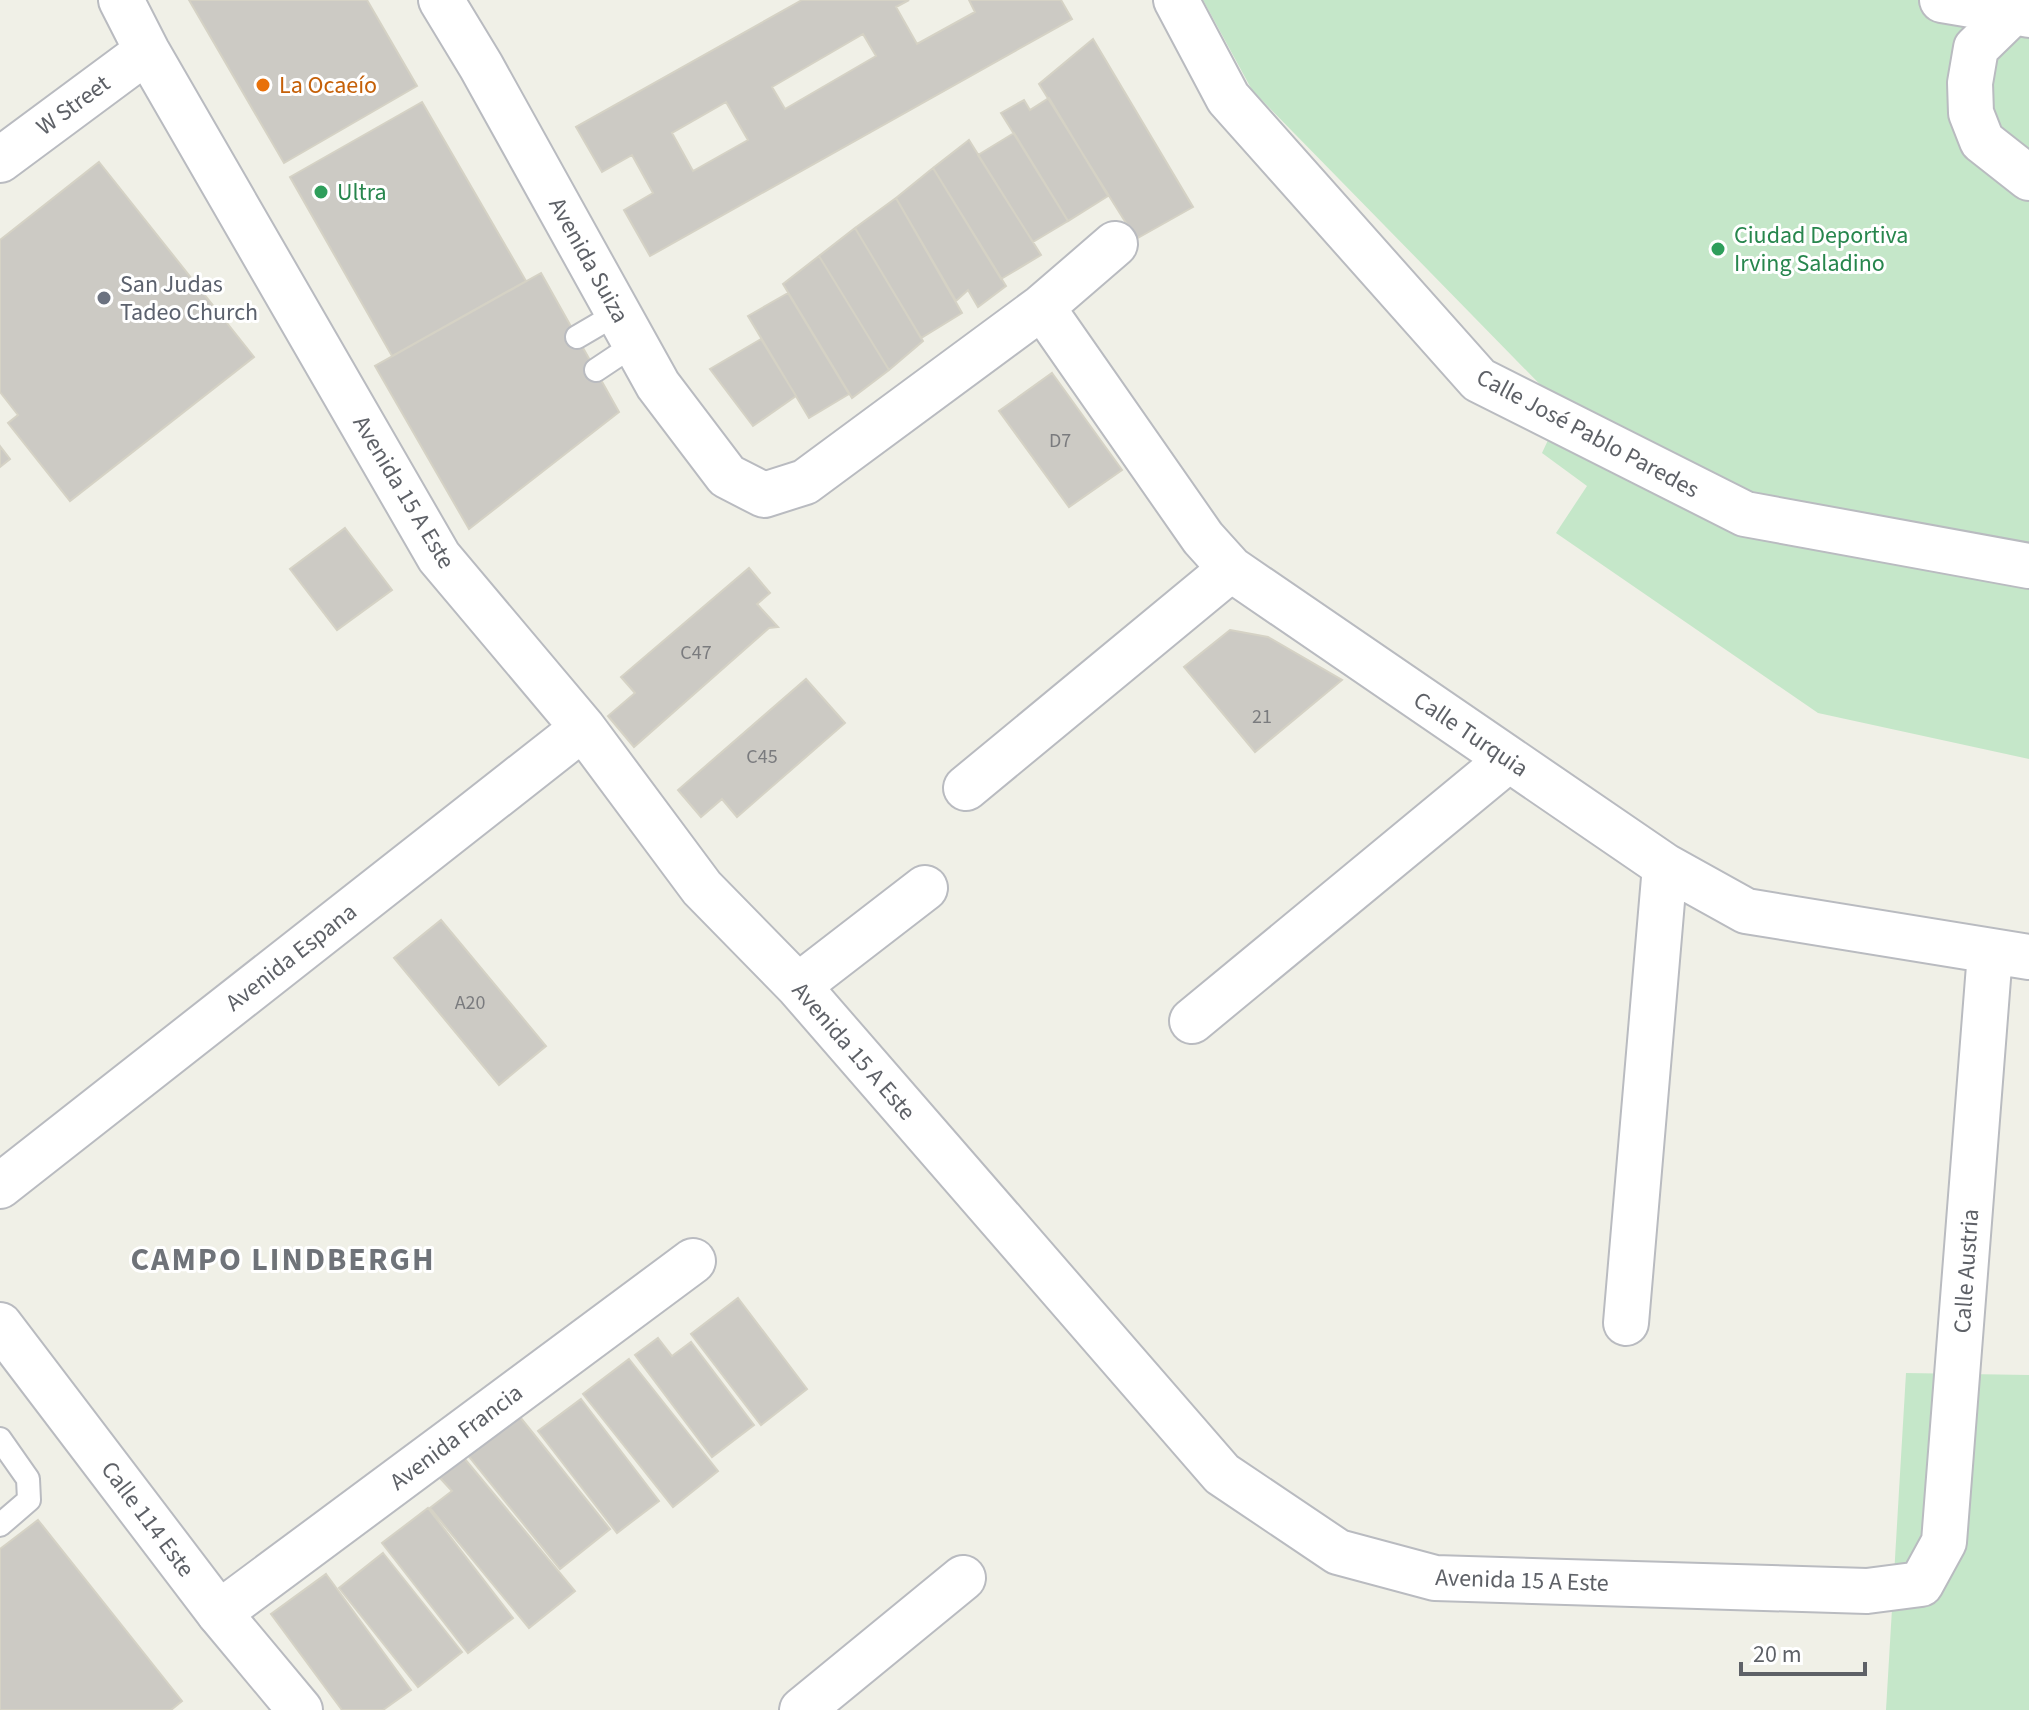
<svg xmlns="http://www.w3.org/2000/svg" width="2029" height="1710" font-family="'Source Sans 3',sans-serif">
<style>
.green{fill:#c5e7c9}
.building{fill:#cccac4;stroke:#d5d2c5;stroke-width:2;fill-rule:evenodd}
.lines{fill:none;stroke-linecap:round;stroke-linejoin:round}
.service-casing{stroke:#b9bbc0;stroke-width:26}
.minor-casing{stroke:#b9bbc0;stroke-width:48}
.tertiary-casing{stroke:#b9bbc0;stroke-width:48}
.service{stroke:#fff;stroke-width:22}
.minor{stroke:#fff;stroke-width:44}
.tertiary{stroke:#fff;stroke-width:44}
.food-dot{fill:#e8710a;stroke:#fff;stroke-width:3}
.leisure-dot{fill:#2e9e5b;stroke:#fff;stroke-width:3}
.worship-dot{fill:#6b7280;stroke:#fff;stroke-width:3}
.labels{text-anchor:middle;stroke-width:6;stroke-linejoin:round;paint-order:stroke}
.number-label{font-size:20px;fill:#7a7b7e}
.food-label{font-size:24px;fill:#c56008;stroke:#fff;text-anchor:start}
.street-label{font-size:24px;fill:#5e6167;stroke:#fff}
.leisure-label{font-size:24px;fill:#27864d;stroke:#fff;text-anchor:start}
.worship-label{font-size:24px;fill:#5b616d;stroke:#fff;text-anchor:start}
.district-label{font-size:32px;font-weight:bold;letter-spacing:2px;fill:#6f7379;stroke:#fff}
</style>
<rect width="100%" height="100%" fill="#f0f0e7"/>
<path class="green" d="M1203,0H2029V759L1818,713L1556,533L1587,486L1542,453L1563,408L1252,90Z
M1906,1373L2029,1375V1710H1886Z"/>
<path class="building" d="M189,0H367L417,86L284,163Z
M802,0H909L896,7L917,44L975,12L969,0H1061L1072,19L650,256L624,210L653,193L632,155L602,172L576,127ZM863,34L876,56L785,109L772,87ZM726,102L748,140L693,171L672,133Z
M1093,39L1193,207L1136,239L1039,84Z
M1049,98L1108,196L1068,221L1001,113L1024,100L1030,110Z
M422,102L526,281L392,356L290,177Z
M1014,133L1068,221L1033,242L978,155Z
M969,140L1041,255L1001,279L933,168Z
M99,162L254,357L70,501L8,423L18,415L0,392V240Z
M933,168L1006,286L978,307L968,290L956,301L896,198Z
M896,198L962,313L921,338L855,228Z
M855,228L923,341L889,370L819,256Z
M819,256L889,370L852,398L783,284Z
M541,273L619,412L469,529L375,366Z
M788,293L849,394L809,418L748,316Z
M761,339L796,396L753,426L710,369Z
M1052,373L1122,470L1069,507L999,411Z
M0,446L10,459L0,467Z
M345,528L392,590L337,630L290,569Z
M749,568L770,593L757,604L778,627L769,628L634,747L608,716L635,693L621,677Z
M1230,630L1268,637L1342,680L1255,752L1184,667Z
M806,679L845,723L737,817L722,799L701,817L678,790Z
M441,920L546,1046L499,1085L394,958Z
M738,1298L807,1389L761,1425L691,1334Z
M658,1338L672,1356L691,1342L754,1425L712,1457L635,1355Z
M629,1359L718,1471L673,1507L583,1394Z
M581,1399L659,1501L617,1533L538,1431Z
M516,1412L610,1529L560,1569L466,1453Z
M464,1458L575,1591L529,1628L430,1508L452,1491L440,1478Z
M428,1508L513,1618L468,1653L382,1543Z
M38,1520L182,1701L171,1710H0V1549Z
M383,1553L462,1652L418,1687L339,1588Z
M326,1574L411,1690L383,1710H342L271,1614Z"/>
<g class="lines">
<g class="service-casing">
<path id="service" d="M577,337L618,313
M596,370L635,344
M0,1439L28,1479L29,1500L0,1525"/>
</g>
<g class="minor-casing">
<path id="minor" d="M121,0L147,51L439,557L583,728L702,888L798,986L1222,1474L1338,1552L1435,1578L1867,1591L1921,1584L1944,1542L1990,953
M441,0L481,66L658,385L727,476L764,495L805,482L1042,307L1115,244
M1176,0L1228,98L1479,380L1745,514L2029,566
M1942,0L2013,12L2026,0
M2029,15L2013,12L1976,48L1970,83L1971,113L1982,141L2029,178
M0,160L147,51
M1042,307L1203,538L1231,569L1665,866L1746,911L2029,957
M966,788L1231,569
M798,986L925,888
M1192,1021L1508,760
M0,1186L583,728
M1626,1323L1665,866
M219,1613L693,1261
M802,1710L963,1578"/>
</g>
<g class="tertiary-casing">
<path id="tertiary" d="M0,1325L219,1613L300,1710"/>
</g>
<use href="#service" class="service"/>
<use href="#minor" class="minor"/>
<use href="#tertiary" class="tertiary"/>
</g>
<circle class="food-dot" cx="263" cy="85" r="8"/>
<g class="leisure-dot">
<circle cx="321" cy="192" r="8"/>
<circle cx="1718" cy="249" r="8"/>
</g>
<circle class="worship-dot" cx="104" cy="298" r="8"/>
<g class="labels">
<g class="number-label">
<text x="1060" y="447">D7</text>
<text x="696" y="659">C47</text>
<text x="1262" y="723">21</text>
<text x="762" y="763">C45</text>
<text x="470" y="1009">A20</text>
</g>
<g class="food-label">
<text x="279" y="93">La Ocaeío</text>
</g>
<g class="street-label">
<text transform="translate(73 105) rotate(-36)" y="8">W Street</text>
<text transform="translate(589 260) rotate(61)" y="8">Avenida Suiza</text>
<text transform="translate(1588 433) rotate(28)" y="8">Calle José Pablo Paredes</text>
<text transform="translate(404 492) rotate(59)" y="8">Avenida 15 A Este</text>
<text transform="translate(1471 734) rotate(34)" y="8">Calle Turquia</text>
<text transform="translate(291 957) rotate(-38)" y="8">Avenida Espana</text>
<text transform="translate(854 1051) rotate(49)" y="8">Avenida 15 A Este</text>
<text transform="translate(1966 1271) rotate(-86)" y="8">Calle Austria</text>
<text transform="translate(456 1437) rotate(-37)" y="8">Avenida Francia</text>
<text transform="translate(148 1519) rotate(53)" y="8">Calle 114 Este</text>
<text transform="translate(1522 1580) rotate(2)" y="8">Avenida 15 A Este</text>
</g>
<g class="leisure-label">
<text x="337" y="200">Ultra</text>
<text x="1734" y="243">Ciudad Deportiva<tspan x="1734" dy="28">Irving Saladino</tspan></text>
</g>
<g class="worship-label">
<text x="120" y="292">San Judas<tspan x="120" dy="28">Tadeo Church</tspan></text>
</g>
<g class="district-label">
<text x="283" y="1270">CAMPO LINDBERGH</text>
</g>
</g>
<path d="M1741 1662v12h124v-12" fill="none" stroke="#5e6167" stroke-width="4"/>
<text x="1753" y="1662" font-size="24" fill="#5e6167" stroke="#ffffff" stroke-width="6" paint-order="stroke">20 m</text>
</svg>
